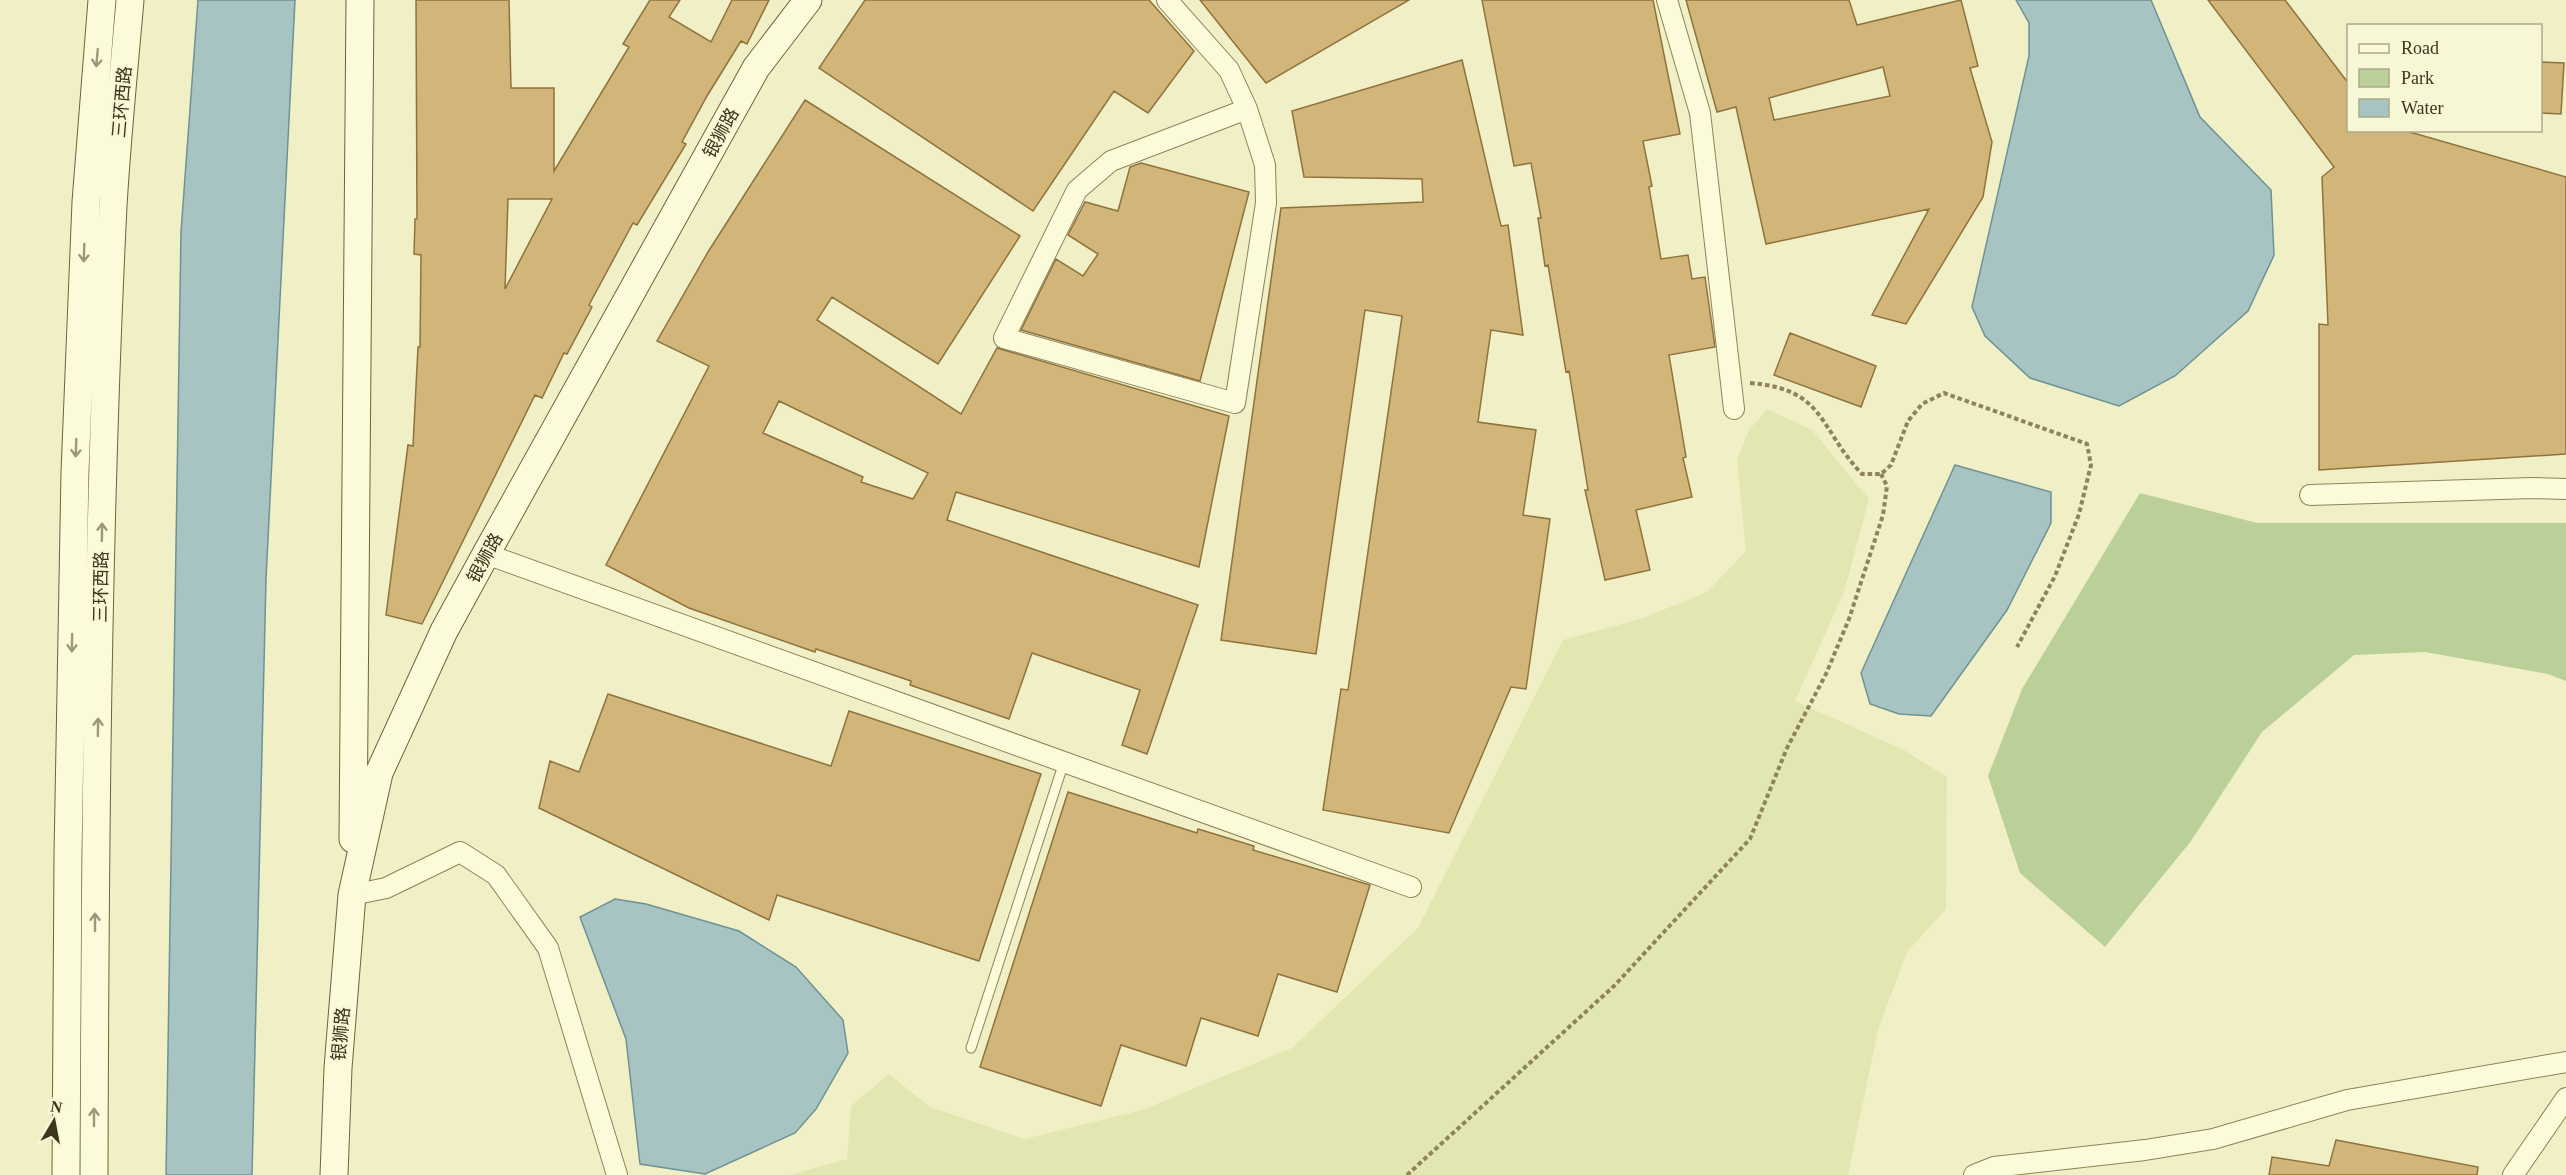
<svg xmlns="http://www.w3.org/2000/svg" width="2566" height="1175" font-family="'Times New Roman','Noto Sans SC',serif">
<style>
.farmland{fill:#e2e7b2}
.green{fill:#bbd098}
.water{fill:#a7c4c3;stroke:#6d9393;stroke-width:1.5}
.building{fill:#d1b579;stroke:#8e733e;stroke-width:1.5;fill-rule:evenodd}
.lines{fill:none;stroke-linecap:round;stroke-linejoin:round}
.service-casing{stroke:#8e835a;stroke-width:11}
.minor-casing{stroke:#8e835a;stroke-width:22}
.secondary-casing{stroke:#6f633d;stroke-width:29}
.path{stroke:#8e835a;stroke-width:4;stroke-dasharray:4.5 3;stroke-linecap:butt}
.service{stroke:#fbfad9;stroke-width:9}
.minor{stroke:#fbfad9;stroke-width:20}
.secondary{stroke:#fbfad9;stroke-width:27}
.oneway{stroke:#9c987c}
.labels{text-anchor:middle;stroke-width:4.5;stroke-linejoin:round;paint-order:stroke}
.street-label{font-size:18px;fill:#3d351e;stroke:#f8f7d5}
</style>
<rect width="100%" height="100%" fill="#f1efc5"/>
<path class="farmland" d="M1767,409L1812,430L1869,499L1844,592L1795,701L1904,750L1947,777L1946,909L1907,952L1878,1030L1848,1175H790L847,1159L851,1106L889,1074L930,1107L1025,1139L1142,1110L1292,1048L1418,928L1563,640L1643,618L1707,592L1746,551L1737,460L1749,430Z"/>
<path class="green" d="M2140,493L2257,523H2566V681L2548,674L2425,652L2354,655L2262,732L2191,841L2105,947L2020,873L1988,776L2022,689Z"/>
<path class="water" d="M198,0H295L266,579L252,1175H166L181,232Z
M2016,0H2151L2200,117L2271,190L2274,255L2248,311L2175,376L2119,406L2030,378L1985,336L1972,307L2029,56V23Z
M1955,465L2051,492V523L2007,610L1931,716L1899,714L1870,704L1861,673Z
M615,899L646,904L739,931L796,967L843,1020L848,1053L816,1109L795,1133L705,1174L640,1164L626,1039L580,917Z"/>
<path class="building" d="M416,0H509L511,88H554V171L629,47L623,44L650,0H680L669,17L711,42L732,0H769L747,44L741,41L707,96L682,142L686,144L637,225L633,223L589,305L592,307L567,354L564,353L542,398L535,395L422,624L386,615L408,445L413,446L418,347H420L421,255L414,254L415,219H417ZM508,199H552L505,289Z
M865,0H1149L1194,51L1148,113L1114,91L1033,211L819,68Z
M1200,0H1409L1266,83Z
M1482,0H1653L1680,134L1643,141L1652,186L1649,187L1661,259L1688,255L1692,279L1705,277L1715,347L1669,355L1686,457L1683,458L1692,497L1636,510L1650,570L1605,580L1585,490H1588L1569,371L1566,372L1548,265L1545,266L1538,218H1541L1531,163L1514,166Z
M1686,0H1849L1857,25L1961,0L1978,66L1970,68L1992,142L1983,197L1906,324L1872,315L1929,209L1766,244L1736,107L1717,112ZM1883,67L1890,96L1774,120L1769,98Z
M2208,0H2285L2349,84V130H2403L2566,177V454L2319,470V324L2328,325L2322,177L2334,167Z
M1462,60L1501,226L1508,225L1523,335L1491,330L1478,422L1536,430L1523,515L1550,519L1526,689L1511,687L1449,833L1323,810L1341,689L1348,690L1402,316L1365,310L1316,654L1221,640L1281,208L1423,202L1422,179L1304,177L1292,111Z
M2541,62L2564,63L2561,114L2541,113Z
M805,100L1020,236L938,364L832,297L817,320L961,414L997,348L1229,416L1199,567L956,492L947,520L1198,605L1147,754L1122,745L1140,690L1032,653L1009,719L910,685L911,681L816,649L815,652L689,608L606,565L709,366L657,341L708,252ZM779,401L928,473L913,499L861,482L863,477L763,433Z
M1141,163L1249,192L1200,381L1021,330L1056,259L1083,276L1098,254L1068,235L1085,202L1118,211L1130,167Z
M1790,333L1876,366L1861,407L1774,375Z
M608,694L831,766L849,711L1041,774L979,961L777,895L769,920L539,808L550,761L579,772Z
M1068,792L1197,833L1198,829L1254,846L1253,850L1370,885L1337,992L1278,974L1258,1036L1201,1018L1186,1066L1121,1045L1101,1106L980,1067Z
M2336,1140L2478,1167L2477,1175H2269L2272,1157L2329,1166Z"/>
<g class="lines">
<g class="service-casing">
<path id="service" d="M971,1048L1064,762"/>
</g>
<g class="minor-casing">
<path id="minor" d="M1167,0L1229,70L1247,109L1265,165L1266,203L1235,403L1004,338L1077,190L1111,161L1247,109
M1667,0L1700,113L1734,409
M2310,495L2532,488L2566,489
M486,554L1411,887
M352,895L386,888L460,852L496,875L548,948L617,1175
M1974,1175L1994,1167L2145,1150L2213,1139L2347,1100L2566,1062
M2513,1175L2566,1098"/>
</g>
<g class="secondary-casing">
<path id="secondary" d="M353,839L360,0
M66,1175L68,855L75,472L86,202L102,0
M94,1175C95,852 97,529 113,206C117,137 124,69 130,0
M334,1175L338,1068L352,895L379,773L444,631L486,554L756,68L808,0"/>
</g>
<path class="path" d="M1750,383C1826,389 1818,428 1862,474H1881L1891,465L1908,421L1922,404L1944,393L2087,444L2091,465L2079,514L2055,576L2017,647
M1407,1175L1614,986L1750,839L1787,748L1826,674L1849,619L1883,515L1887,486L1881,474"/>
<use href="#service" class="service"/>
<use href="#minor" class="minor"/>
<use href="#secondary" class="secondary"/>
</g>
<defs><path id="oneway-shaft" d="M-6 0H5M1.5-3L5.5 0L1.5 3" fill="none" stroke-width="1.6" stroke-linecap="round" stroke-linejoin="round" transform="scale(1.5)"/></defs>
<g class="oneway">
<use href="#oneway-shaft" transform="translate(97 58) rotate(95)"/>
<use href="#oneway-shaft" transform="translate(84 253) rotate(92)"/>
<use href="#oneway-shaft" transform="translate(76 448) rotate(92)"/>
<use href="#oneway-shaft" transform="translate(102 532) rotate(-89)"/>
<use href="#oneway-shaft" transform="translate(72 643) rotate(91)"/>
<use href="#oneway-shaft" transform="translate(98 727) rotate(-89)"/>
<use href="#oneway-shaft" transform="translate(95 922) rotate(-90)"/>
<use href="#oneway-shaft" transform="translate(94 1117) rotate(-90)"/>
</g>
<g class="labels">
<g class="street-label">
<text transform="translate(122 102) rotate(-85)" y="6">三环西路</text>
<text transform="translate(721 133) rotate(-61)" y="6">银狮路</text>
<text transform="translate(485 558) rotate(-61)" y="6">银狮路</text>
<text transform="translate(101 587) rotate(-89)" y="6">三环西路</text>
<text transform="translate(341 1034) rotate(-85)" y="6">银狮路</text>
</g>
</g>
<rect x="2347" y="24" width="195" height="108" fill="#f8f7d5" stroke="#ada98c" stroke-width="1.5"/>
<rect x="2359" y="44" width="30" height="9" fill="#fbfad9" stroke="#ada98c" stroke-width="1.5"/>
<text x="2401" y="54" font-size="18" fill="#3d351e">Road</text>
<rect x="2359" y="69" width="30" height="18" fill="#bbd098" stroke="#ada98c" stroke-width="1.5"/>
<text x="2401" y="84" font-size="18" fill="#3d351e">Park</text>
<rect x="2359" y="99" width="30" height="18" fill="#a7c4c3" stroke="#ada98c" stroke-width="1.5"/>
<text x="2401" y="114" font-size="18" fill="#3d351e">Water</text>
<g transform="translate(54 1121) rotate(10)" stroke="#f8f7d5" stroke-width="4.5" paint-order="stroke">
<path d="M0-4.5L10 22L0 15L-10 22Z" fill="#3d351e"/>
<text y="-9" font-size="16" font-weight="bold" text-anchor="middle" fill="#3d351e">N</text>
</g>
</svg>
